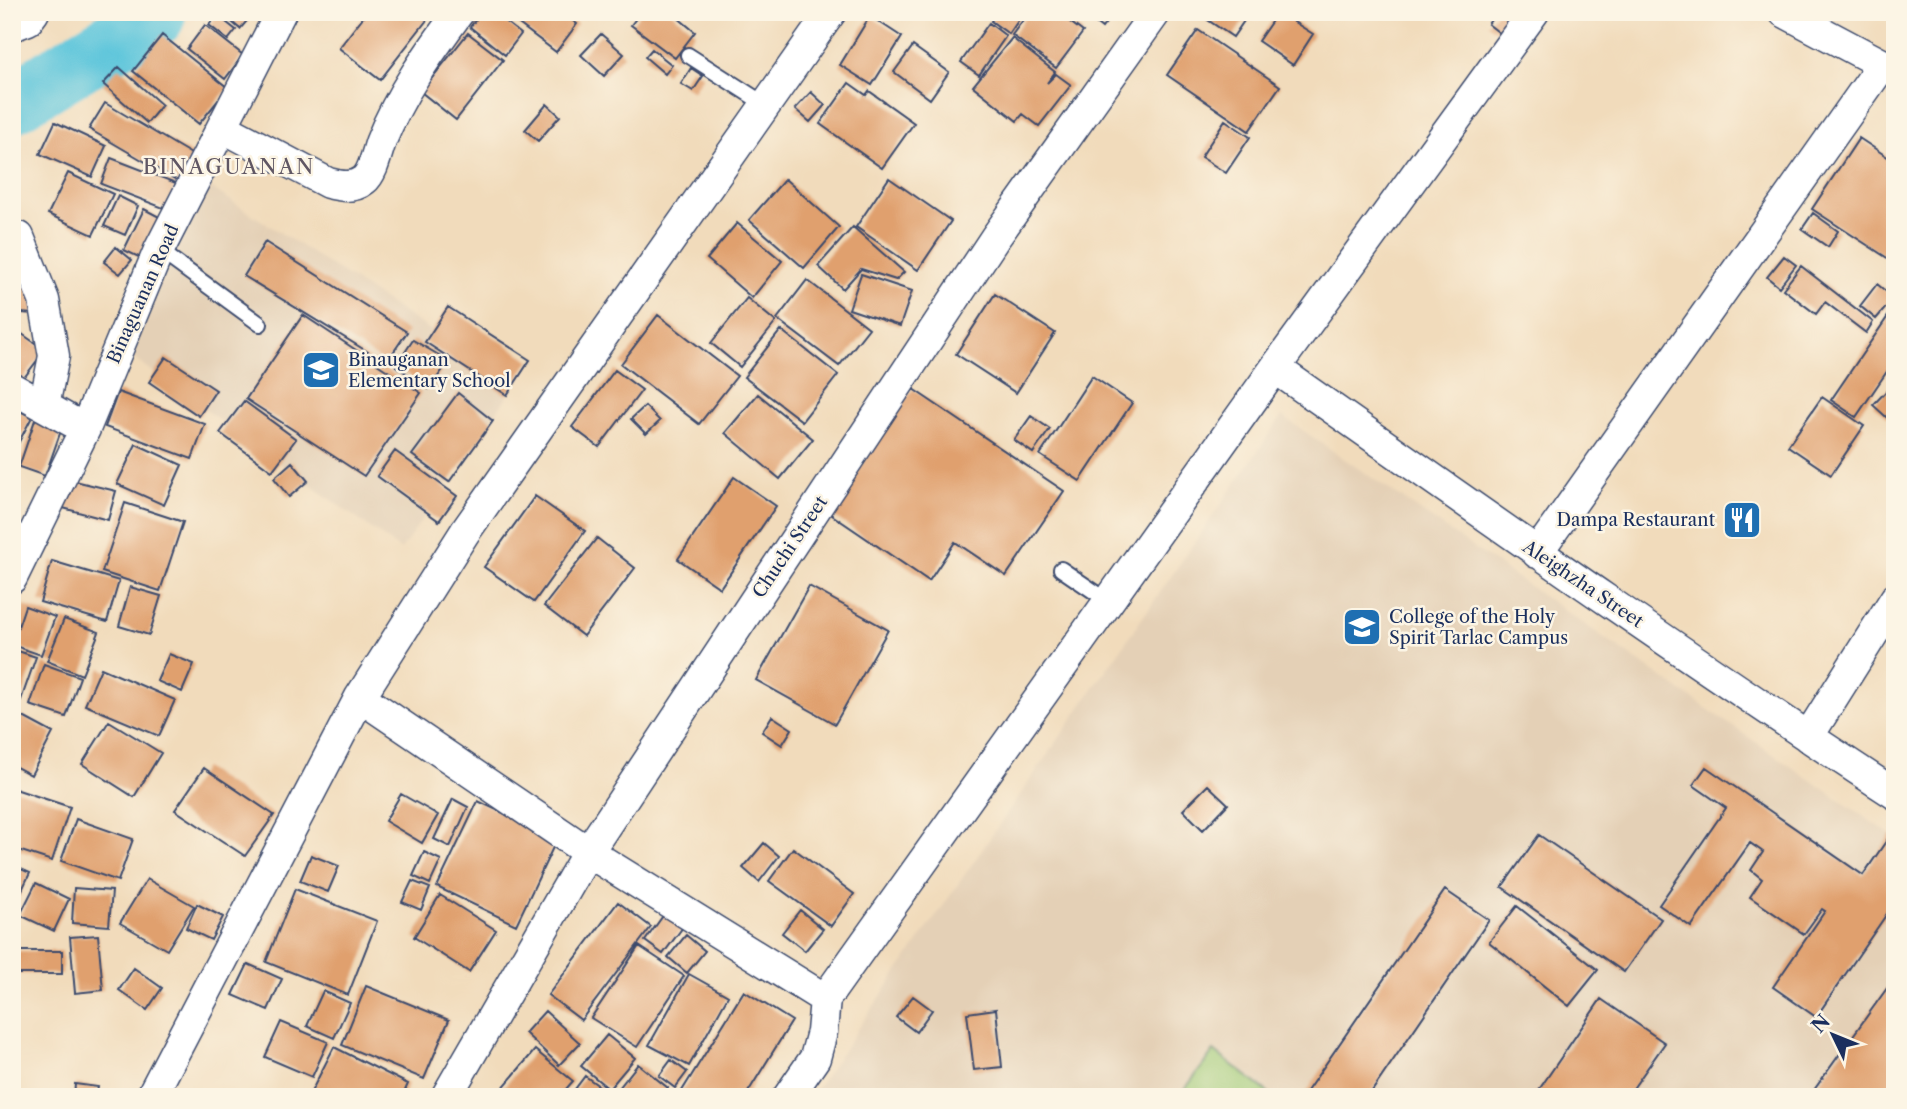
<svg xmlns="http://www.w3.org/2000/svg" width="1907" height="1109" font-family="'Libre Caslon Text',serif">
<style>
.built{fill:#e4d0b6}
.green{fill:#9fc975;stroke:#5d7c6a;stroke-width:2}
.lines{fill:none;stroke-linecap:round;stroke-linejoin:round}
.river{stroke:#5ec6db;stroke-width:61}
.building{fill:#e0a06e}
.lane-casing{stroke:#3b496c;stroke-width:18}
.street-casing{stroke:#3b496c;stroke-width:33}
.lane{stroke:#fff;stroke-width:14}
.street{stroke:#fff;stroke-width:30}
.labels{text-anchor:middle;stroke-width:5;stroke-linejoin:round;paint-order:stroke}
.street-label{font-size:18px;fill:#1b2f5e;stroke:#fcf5e5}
.poi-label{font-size:18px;fill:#1b2f5e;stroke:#fcf5e5;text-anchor:start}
.quarter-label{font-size:21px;letter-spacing:2px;fill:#605764;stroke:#fcf5e5}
</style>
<rect width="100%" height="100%" fill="#fcf5e5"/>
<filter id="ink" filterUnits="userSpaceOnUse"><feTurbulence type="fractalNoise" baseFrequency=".0143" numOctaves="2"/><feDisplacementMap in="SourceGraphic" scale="14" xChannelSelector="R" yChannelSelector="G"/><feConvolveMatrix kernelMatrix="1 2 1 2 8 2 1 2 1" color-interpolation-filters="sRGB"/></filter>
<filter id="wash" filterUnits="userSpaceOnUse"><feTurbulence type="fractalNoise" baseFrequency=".00686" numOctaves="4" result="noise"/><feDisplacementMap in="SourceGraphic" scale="28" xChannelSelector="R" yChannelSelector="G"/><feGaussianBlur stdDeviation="1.57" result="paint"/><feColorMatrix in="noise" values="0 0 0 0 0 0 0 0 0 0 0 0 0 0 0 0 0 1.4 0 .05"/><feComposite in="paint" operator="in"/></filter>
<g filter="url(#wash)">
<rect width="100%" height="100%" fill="#f1dbbb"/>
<path class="built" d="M199,180L515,385L401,550L129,355Z
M1282,416L1895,838V1097H811Z"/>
<path class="green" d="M1214,1051L1274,1097H1179Z"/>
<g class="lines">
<path class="river" d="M12,103L155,16L156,12"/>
</g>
<g id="blocks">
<path class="building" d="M226,12H248L252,15L240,29L224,15Z
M367,12H417L427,20L380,80L339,48Z
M482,12H493L521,34L505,55L470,27Z
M503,12H561L577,24L556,52Z
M641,12H671L695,32L675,58L631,25Z
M997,12H1024L1009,34L991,21Z
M1029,12H1057L1083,32L1056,68L1012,35Z
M1082,12H1114L1102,28Z
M1196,12H1250L1233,37Z
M1278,12L1313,34L1293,65L1258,41Z
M1497,12H1524L1506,38L1488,24Z
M217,15L236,30L228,40L209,25Z
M870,16L902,37L872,85L840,65Z
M989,23L1006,36L979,75L961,62Z
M205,25L243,55L225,79L187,49Z
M1198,30L1280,86L1249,131L1167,75Z
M468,33L503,60L456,120L421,92Z
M601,34L624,54L604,76L581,55Z
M162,35L228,88L199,124L133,71Z
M1012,38L1055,72L1047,83L1056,74L1071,85L1039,126L1023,114L1017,121L973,86Z
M913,46L949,72L930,99L894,72Z
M652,49L672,65L665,74L645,57Z
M119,67L162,105L147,123L103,84Z
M691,68L703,76L693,91L681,84Z
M849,83L866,95L869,91L914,123L882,168L820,124Z
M811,92L825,105L810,122L795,109Z
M105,103L193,155L178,181L89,129Z
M547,104L560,116L538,141L525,130Z
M1225,120L1250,137L1226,173L1201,157Z
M55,122L106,146L92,177L40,154Z
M1859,138L1895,162V263L1812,209Z
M111,158L176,183L166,209L101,184Z
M68,173L113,194L93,235L48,214Z
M889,178L951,221L918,270L856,227Z
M785,179L839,227L804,268L749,220Z
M118,196L138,206L125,235L104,226Z
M144,209L165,220L145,260L124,250Z
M1813,213L1838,231L1828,247L1802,229Z
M737,223L782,261L752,298L707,259Z
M853,227L904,272L896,280L861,269L843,289L818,266Z
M265,242L407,332L386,363L244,276Z
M116,247L132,260L120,274L104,262Z
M1784,256L1796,265L1779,287L1767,277Z
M1801,266L1873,322L1866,333L1825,302L1816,314L1783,289Z
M861,274L912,291L900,326L849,309Z
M807,280L869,328L839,366L777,319Z
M1877,284L1894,298L1876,319L1860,306Z
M12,285L35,287L32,314L12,312Z
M995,294L1055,333L1016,393L956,354Z
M747,298L776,322L740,367L711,343Z
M1895,306V370L1890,367L1856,417L1831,400Z
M448,307L530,360L507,395L425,342Z
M303,315L421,393L364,476L246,399Z
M658,315L737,376L699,424L621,364Z
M12,327L45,350L23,379L12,371Z
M781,330L838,375L802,421L744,377Z
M413,340L449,361L429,389L396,366Z
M166,357L216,390L199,416L149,382Z
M615,370L642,390L599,447L572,427Z
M1092,376L1132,403L1080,481L1040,455Z
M1895,382V425L1873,405Z
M913,389L1064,491L1006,576L955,542L929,581L829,513Z
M118,392L205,424L192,459L105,427Z
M458,393L493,421L449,482L412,455Z
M758,394L813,439L780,479L725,433Z
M1822,397L1864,426L1831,475L1788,446Z
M244,401L296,439L272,471L220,433Z
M645,406L660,421L646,434L631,419Z
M12,407L32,417L12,455Z
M37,414L64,422L45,476L19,467Z
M1031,416L1050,429L1033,453L1014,440Z
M136,444L182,465L164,505L117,484Z
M395,451L457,496L439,521L377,476Z
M292,462L308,481L289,497L274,478Z
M734,477L776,506L720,588L678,559Z
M71,480L116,491L108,520L63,508Z
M535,496L585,531L534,602L484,567Z
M125,503L183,522L160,591L102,572Z
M597,538L635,568L583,636L544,606Z
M52,561L119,581L107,622L40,602Z
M809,586L888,630L835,724L756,680Z
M130,587L161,596L149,635L119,626Z
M25,606L55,617L41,655L12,645Z
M64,619L99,632L82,675L47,661Z
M12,649L36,657L21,700L12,697Z
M169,654L194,664L182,692L157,681Z
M44,664L80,677L66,717L30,705Z
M101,668L175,700L159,736L85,705Z
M12,711L53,733L31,775L12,765Z
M772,716L792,729L782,745L762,732Z
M109,721L161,753L134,797L82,764Z
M1706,767L1863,875L1891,834L1895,836V902L1816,1017L1773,987L1825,911L1822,909L1804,934L1750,897L1762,879L1751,870L1763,852L1750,843L1691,927L1659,905L1726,808L1693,785Z
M204,768L274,815L245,856L175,810Z
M1208,785L1228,804L1203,830L1183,810Z
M12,788L70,807L52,861L12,848Z
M401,794L438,815L422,843L385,821Z
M453,799L468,807L450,847L434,839Z
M478,801L557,839L516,925L437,887Z
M76,819L133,839L118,881L61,861Z
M1539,835L1661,919L1624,972L1502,887Z
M764,843L779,856L759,882L743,868Z
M793,848L854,894L831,926L769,881Z
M424,852L441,860L430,884L413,876Z
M311,855L339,866L328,892L300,881Z
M12,865L30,873L12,911Z
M147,879L194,906L167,950L120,923Z
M412,881L430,888L421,910L402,902Z
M36,883L69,899L54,931L20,915Z
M74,888L112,891L109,926L72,923Z
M295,889L377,921L348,995L266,962Z
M1445,890L1489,920L1368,1097H1303Z
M440,895L496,930L469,972L414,937Z
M618,902L651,927L581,1020L548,995Z
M197,904L223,917L211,940L186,928Z
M1517,906L1598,970L1569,1006L1489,942Z
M800,910L823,929L805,951L782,933Z
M665,913L683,927L663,954L645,941Z
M98,935L103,990L75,993L70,937Z
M686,935L705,951L687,973L668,957Z
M639,946L684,976L637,1047L591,1018Z
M13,951H62V974H13Z
M248,964L282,979L268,1010L233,995Z
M134,968L162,988L147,1010L119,990Z
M689,974L728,996L689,1066L649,1045Z
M1895,977V1097H1809Z
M366,986L449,1020L424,1079L342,1045Z
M323,991L350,1003L334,1038L307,1026Z
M744,991L792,1021L745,1097H684L680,1094Z
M913,996L932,1010L916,1032L896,1017Z
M1601,999L1665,1043L1627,1097H1534Z
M996,1009L1002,1067L974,1070L967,1013Z
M545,1011L580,1043L559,1065L525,1033Z
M281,1022L328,1042L312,1077L265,1057Z
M607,1035L635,1058L609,1089L581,1066Z
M334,1047L408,1084L402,1097L309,1096Z
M535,1050L573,1081L559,1097H495Z
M671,1060L687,1072L675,1088L659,1076Z
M638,1064L668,1088L661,1097H612Z
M585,1076L606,1091L602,1097H569Z
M75,1084L98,1087L96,1097H74Z"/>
</g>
</g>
<g filter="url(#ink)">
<use href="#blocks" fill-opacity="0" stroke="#3b496c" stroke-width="2"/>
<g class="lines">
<g class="lane-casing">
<path id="lane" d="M688,55L766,105
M159,250L260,324
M1061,569L1108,601"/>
</g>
<g class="street-casing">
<path id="street" d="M1784,12L1895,71
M12,26L28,20L34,12
M222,127L328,183C340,186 353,189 364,180C373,173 377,152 381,141C400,93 429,53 459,12
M19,237L44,300L54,356L44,406
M1275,368C1480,512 1685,657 1895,794
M12,388L85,429
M1537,553L1883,64
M12,578L85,429L159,250L281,12
M360,697L588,852L825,999
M1808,737L1895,599
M151,1097L360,697L465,532L831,12
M446,1097L588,852L995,238L1156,12
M788,1097L815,1058L822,1032L825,999L1275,368L1534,12"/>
</g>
<use href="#lane" class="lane"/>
<use href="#street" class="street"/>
</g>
</g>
<defs>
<g id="school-square" transform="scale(2.0125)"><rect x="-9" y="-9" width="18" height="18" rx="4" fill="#1f6fb2" stroke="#fcf5e5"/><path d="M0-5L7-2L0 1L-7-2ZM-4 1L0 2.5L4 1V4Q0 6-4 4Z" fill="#fff"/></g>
<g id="restaurant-square" transform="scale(2.0125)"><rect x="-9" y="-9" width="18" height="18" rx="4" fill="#1f6fb2" stroke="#fcf5e5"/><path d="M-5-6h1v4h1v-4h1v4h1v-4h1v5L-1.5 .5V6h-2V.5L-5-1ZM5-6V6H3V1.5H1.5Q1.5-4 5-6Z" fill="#fff"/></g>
<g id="university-square" transform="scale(2.0125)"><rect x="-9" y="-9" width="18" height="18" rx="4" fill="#1f6fb2" stroke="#fcf5e5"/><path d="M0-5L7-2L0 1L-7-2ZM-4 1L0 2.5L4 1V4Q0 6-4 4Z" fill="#fff"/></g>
</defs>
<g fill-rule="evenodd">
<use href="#school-square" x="321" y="370"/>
<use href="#restaurant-square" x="1742" y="520"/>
<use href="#university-square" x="1362" y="627"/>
</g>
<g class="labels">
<g class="street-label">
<text transform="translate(143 294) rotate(-66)" y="6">Binaguanan Road</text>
<text transform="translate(790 547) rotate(-56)" y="6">Chuchi Street</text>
<text transform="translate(1583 584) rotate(34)" y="6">Aleighzha Street</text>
</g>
<g class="poi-label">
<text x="348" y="366">Binauganan<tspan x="348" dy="21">Elementary School</tspan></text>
<text x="1715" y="526" text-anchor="end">Dampa Restaurant</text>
<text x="1389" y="623">College of the Holy<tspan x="1389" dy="21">Spirit Tarlac Campus</tspan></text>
</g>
<g class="quarter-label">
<text x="229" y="174">BINAGUANAN</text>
</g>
</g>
<rect width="1907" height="1109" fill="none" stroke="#fcf5e5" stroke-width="42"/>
<g transform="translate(1833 1035) rotate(313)" stroke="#fcf5e5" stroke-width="5" paint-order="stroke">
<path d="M0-5L12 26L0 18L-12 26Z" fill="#1b2f5e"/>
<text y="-10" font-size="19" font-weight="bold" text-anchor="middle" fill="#1b2f5e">N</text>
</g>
</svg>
